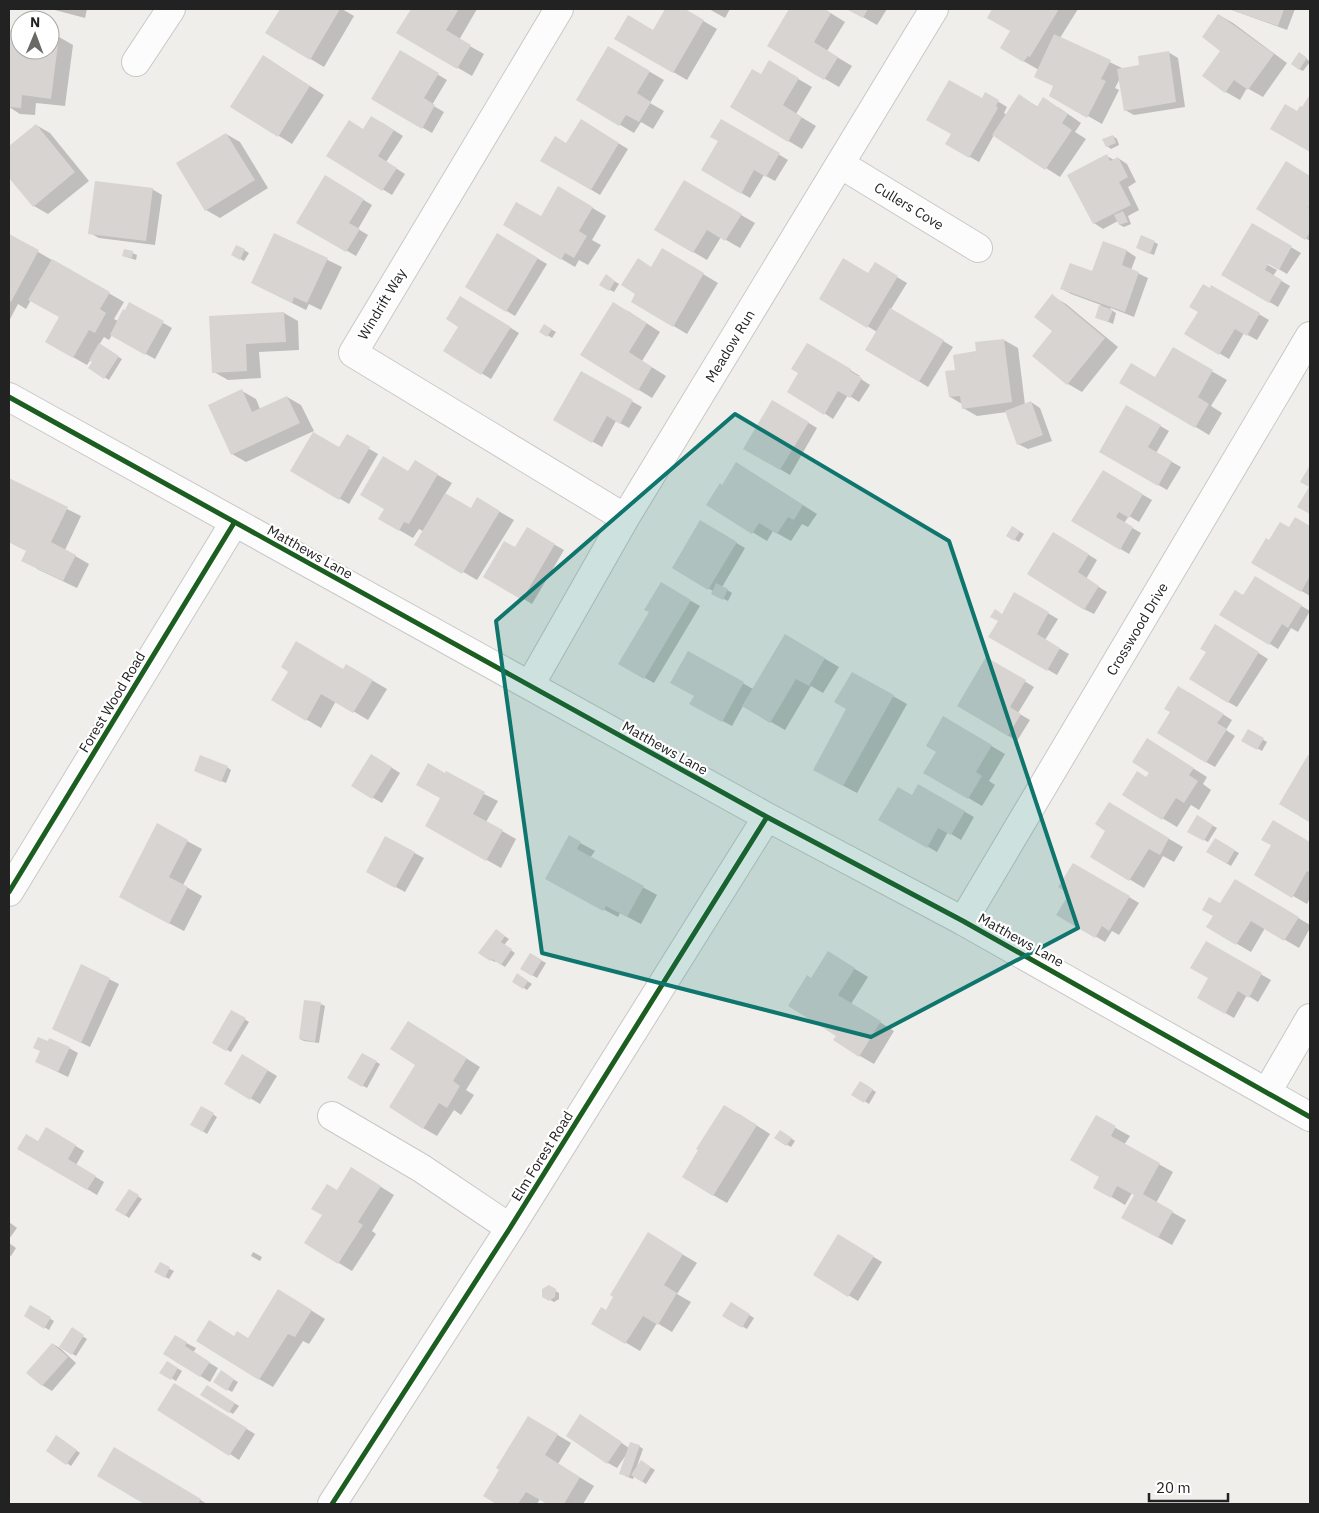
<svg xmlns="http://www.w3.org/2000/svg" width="1319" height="1513" font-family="'IBM Plex Sans',sans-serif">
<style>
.shadow{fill:#0003}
.building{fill:#d7d4d2}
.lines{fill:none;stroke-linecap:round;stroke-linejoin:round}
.minor-casing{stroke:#c9c8c7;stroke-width:30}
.minor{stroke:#fdfcfc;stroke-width:28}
.cycleway-casing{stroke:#fff;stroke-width:8}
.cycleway{stroke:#1b5e20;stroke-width:5}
.marked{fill:#0f766e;fill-opacity:0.2;stroke:#0f766e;stroke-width:4;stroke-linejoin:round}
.labels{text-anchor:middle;stroke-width:4.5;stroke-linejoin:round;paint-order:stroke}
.street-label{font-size:14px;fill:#222;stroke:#fff}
</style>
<rect width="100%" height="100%" fill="#f0eeeb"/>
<path class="shadow" d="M51,9H87L85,18Z
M281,9H342L354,16L324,67L267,33Z
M412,9H477L459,40L484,54L472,76L398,33Z
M666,9H683L717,29L687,80L616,39L653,31Z
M709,9H730L725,18Z
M790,9H824L845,22L827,51L852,66L839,87L768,46Z
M849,9H887L877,25Z
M994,9H1078L1060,38L1124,69L1141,66L1168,52L1178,58L1185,107L1134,115L1125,110L1120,78L1115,88L1119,90L1102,124L1051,95L1054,86L1039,70L1001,48L1012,31L989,17Z
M1229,9H1295L1287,30Z
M1219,15L1233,23L1287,63L1263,97L1247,88L1240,100L1226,92Z
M9,31L20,32V50H50V36L59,37L73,45L65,106L36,103L35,115L20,114L9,107Z
M609,48L664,80L650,103L664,111L653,129L641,122L634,133L578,100Z
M400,52L447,80L432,105L444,112L432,133L373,99Z
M1304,56L1310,62L1303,71L1299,69Z
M769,62L812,87L796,114L816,126L802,149L731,107L761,75Z
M277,65L324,95L292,144L279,136Z
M986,94L1007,107L1004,113L1007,115L1020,96L1038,107H1058L1081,123L1075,132L1086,139L1060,177L994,135L979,162L947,144Z
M1309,98L1310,99V150L1272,128L1303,109Z
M722,120L788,160L775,181L764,175L750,198L702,170L720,141Z
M581,121L628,149L600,195L542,160L567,145Z
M381,122L403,136L386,162L405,174L392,195L328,156L364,130Z
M36,125L50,133L89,181L48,214L34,206L9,176V147Z
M226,134L240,142L268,188L220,218L206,210Z
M1113,136L1117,139L1119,145L1111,149L1107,146Z
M1107,156L1114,160L1118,158L1127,164L1136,182L1128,187L1139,210L1128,216L1131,224L1124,227L1120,225L1118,221L1103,229L1094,223Z
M1286,163L1310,177V241L1258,209Z
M325,177L372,205L358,229L368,235L356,256L298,222Z
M684,182L755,223L740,248L721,237L707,260L656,230Z
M559,188L606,216L592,240L601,245L588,265L579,260L575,267L504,225L541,218Z
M152,189L162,195L155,245L99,238L90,233Z
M1252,224L1301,253L1287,274L1263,260L1262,262L1277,270L1273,276L1290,286L1278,307L1223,275Z
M275,234L342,267L321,310L309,304L306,310L252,283Z
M9,235L124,302L114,319L118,321L130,304L172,328L155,359L112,335L109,340L104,337L99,345L122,359L109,380L90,368L94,362L91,359L87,365L46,342L61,317L31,300L26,309L18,304L9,321Z
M498,235L547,264L515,316L466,287Z
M1154,242L1158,244L1154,255L1142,250Z
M1104,243L1127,251L1136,257L1131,270L1148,278L1134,317L1111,308L1110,309L1116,313L1113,324L1097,317L1101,305L1071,294L1062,289L1093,273Z
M237,246L249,253L244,261L233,255Z
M125,250L137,255L136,260L123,256Z
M663,250L718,283L687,334L632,301Z
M875,264L907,283L891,309L953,347L928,387L867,349L877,332L821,298L869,275Z
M606,276L619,284L614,292L601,285Z
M1212,287L1269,320L1257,340L1244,333L1229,359L1186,334Z
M1052,296L1066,304L1118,347L1082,392L1068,384L1054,331Z
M460,297L519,333L491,379L445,351L460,326Z
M628,311L660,332L642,361L666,376L652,398L582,355Z
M284,313L298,321L299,350L259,352L261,378L228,380L214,372L211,317Z
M544,325L556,332L552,338L541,331Z
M1004,340L1018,348L1025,405L1031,402L1040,408L1052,441L1028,449L1018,444L1007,412L977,416L963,408L962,404L950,397L957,371L978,353Z
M808,344L860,376L858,377L870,385L859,402L848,395L833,419L824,413L800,372Z
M1173,349L1227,380L1211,406L1222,413L1209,435L1121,382L1156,379Z
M581,373L642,407L629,428L616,421L602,447L555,420Z
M242,391L256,399L260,409L287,397L301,405L314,431L246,462L232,454Z
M773,401L817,428L790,475L745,448Z
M1127,407L1169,431L1156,453L1181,467L1167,490L1101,451Z
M347,436L378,454L349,504L292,471L339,449Z
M415,462L452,483L445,494L471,510L478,499L514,520L477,580L415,544L423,531L419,529L413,538L380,519Z
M751,472L817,514L808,527L802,524L791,541L773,531L767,541L708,505Z
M1103,472L1152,500L1139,522L1129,516L1124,523L1141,533L1129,554L1073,521Z
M9,480L81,516L65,550L89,564L77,588L37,569L27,551L9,542Z
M1295,519L1310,527V596L1253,562L1269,541L1289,529Z
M700,522L745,548L722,587L732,593L728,601L712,593L713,591L673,568Z
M1013,527L1024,534L1019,542L1007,535Z
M527,529L564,550L532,604L485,576L515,548Z
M1063,539L1097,560L1086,579L1107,592L1094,614L1084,609Z
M1255,578L1310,611L1298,632L1291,628L1278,649L1221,614L1244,596Z
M661,584L700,606L654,683L620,664L651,612Z
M1015,594L1058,619L1045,640L1069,654L1057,675L990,636Z
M1224,631L1268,659L1237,707L1228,702L1207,652Z
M785,635L839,667L823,693L811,686L785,730L743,706L732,726L691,704L696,696L688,652L753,689Z
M987,658L1034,687L1018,713L1030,720L1017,741L959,706Z
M346,665L387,689L368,720L336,701L321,728L273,700L343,671Z
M852,673L907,704L857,793L829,778L848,709Z
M1188,692L1232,720L1226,730L1235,736L1215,767L1206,762L1172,712Z
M944,718L1005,754L989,781L995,785L982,806L925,772L938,751Z
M1249,731L1267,742L1262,751L1243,740Z
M1161,748L1207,777L1203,784L1211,790L1199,810L1191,805L1177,827L1124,795L1147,778Z
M1309,757H1310V821L1281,803Z
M381,761L400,773L382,803L353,786Z
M227,767L231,770L226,783L200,772Z
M446,775L498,801L486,822L516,839L501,868L427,826L442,798Z
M919,786L974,817L961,840L948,832L937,852L880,819L913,796Z
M1109,804L1183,847L1174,862L1163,856L1144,888L1092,857L1107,831Z
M1197,817L1217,828L1208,842L1189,831Z
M1273,822L1310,844V898L1307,904L1255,874L1273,845Z
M157,825L202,849L183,885L202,896L184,931L134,905Z
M569,837L595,851L590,858L657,895L641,924L620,913L618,917L560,886Z
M386,838L424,858L405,892L368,872Z
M1215,840L1239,853L1231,866L1208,852Z
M1074,864L1139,903L1119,935L1112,931L1105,942L1058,914L1071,893Z
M1235,880L1310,925V928L1299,948L1265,928L1251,952L1208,927Z
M500,933L509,939L504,945L515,953L505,967L496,961L495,962L491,960Z
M1206,943L1271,980L1258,1002L1247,995L1234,1018L1199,998L1210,978Z
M530,954L546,963L537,978L522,969Z
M842,961L868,977L851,1004L894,1031L874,1064L860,1056L837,1036L812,979Z
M82,966L119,984L90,1047L53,1029Z
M518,975L532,984L527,990L514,981Z
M321,1004L325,1006L319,1043L304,1041L300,1039Z
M232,1011L249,1022L231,1052L214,1043Z
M422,1030L480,1067L466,1090L474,1095L461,1115L454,1110L437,1136L423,1128L417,1065Z
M69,1048L78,1053L68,1077L37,1062Z
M362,1054L380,1064L367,1088L349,1078Z
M242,1055L277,1076L260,1104L225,1083Z
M860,1082L876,1092L869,1104L853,1094Z
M202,1107L217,1117L207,1134L192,1124Z
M739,1114L770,1134L727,1203L713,1195Z
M1096,1117L1130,1136L1124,1145L1173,1172L1156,1203L1186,1220L1172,1245L1123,1218L1135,1195L1132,1193L1125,1205L1095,1187L1101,1176Z
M47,1129L84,1151L76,1165L104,1182L97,1195L19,1148L38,1143Z
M780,1131L795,1141L791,1147L776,1138Z
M365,1177L394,1195L372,1231L376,1234L352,1271L306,1243L338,1191Z
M129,1190L142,1199L129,1218L125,1215Z
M9,1222L17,1228L9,1239Z
M648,1234L697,1263L677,1294L691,1302L672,1332L657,1323L640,1351L593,1323L606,1311Z
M839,1236L882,1262L858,1301L815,1275Z
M9,1243L16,1248L11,1256L9,1255Z
M253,1252L262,1257L260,1261L251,1256Z
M160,1264L174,1271L169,1279L156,1272Z
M549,1287L559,1293V1299L554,1302L543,1296Z
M293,1299L325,1319L309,1344L303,1341L273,1387L259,1379L234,1337L249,1339Z
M731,1303L754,1318L747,1329L724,1316Z
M31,1307L54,1321L49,1330L26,1316Z
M72,1329L87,1339L76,1356L61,1347Z
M175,1337L196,1348L193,1353L218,1368L210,1382L165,1354Z
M53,1344L60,1348L76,1363L52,1391L42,1385Z
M167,1362L182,1371L176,1381L161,1372Z
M221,1372L238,1382L232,1392L215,1382Z
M207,1386L239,1406L233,1414L202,1395Z
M183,1390L255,1434L239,1460L230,1454Z
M528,1417L571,1443L558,1464L594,1486L583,1504H549L540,1499L537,1504H499L485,1496Z
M590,1421L629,1448L639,1446L643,1449L637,1466L641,1462L655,1470L646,1484L634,1476L633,1479L625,1476L626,1455L617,1468L608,1463Z
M61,1439L80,1453L71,1466L48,1450Z
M129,1457L207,1504H146L99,1476Z"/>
<path class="building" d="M280,9H340L310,60L265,33Z
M411,9H459L446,30L471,45L457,69L396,33Z
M665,9H685L704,20L673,73L614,39L628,15L653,30Z
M789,9H825L831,13L814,42L838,57L824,80L767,46Z
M846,9H868L863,18Z
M992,9H1059L1030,57L1028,56L1023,62L1000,48L1010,31L987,18Z
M1229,9H1284L1278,26Z
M1218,14L1274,54L1248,90L1234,80L1225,93L1202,76L1220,51L1202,37Z
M9,30L20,31V50H50V35L59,36L51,99L22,95L21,108L9,107Z
M1054,34L1111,60L1101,79L1106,81L1087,118L1049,96L1053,86L1034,77Z
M608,46L650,71L637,93L651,102L639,122L626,115L619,126L576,100Z
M400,50L439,73L424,98L435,105L422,129L371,99Z
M1169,51L1176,102L1124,111L1117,69L1139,65L1138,56Z
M1299,52L1307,58L1299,70L1291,64Z
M263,55L310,86L278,137L230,107Z
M769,60L799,78L783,105L802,117L788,142L730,107L752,69L761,74Z
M949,80L982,98L985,92L999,100L996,106L998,108L969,158L945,144L951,134L926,120Z
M1019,94L1037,107L1043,97L1068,114L1062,123L1072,130L1045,170L992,135Z
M1309,96L1310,97V152L1270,129L1285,104L1297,111L1300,106L1302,107Z
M371,116L394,130L378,156L397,168L382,191L326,156L349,120L363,129Z
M581,119L619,143L591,190L540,161L555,136L566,143Z
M721,119L780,153L766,177L754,170L741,194L701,170L718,141L710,137Z
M36,124L75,172L33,207L9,178V146Z
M226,133L255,180L205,211L176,163Z
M1113,135L1116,143L1106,147L1102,139Z
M1107,154L1110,161L1118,157L1128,177L1119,182L1131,205L1093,224L1067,175Z
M1286,161L1310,176V205L1308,208L1310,209V232L1305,240L1256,209Z
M325,175L364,199L349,223L360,229L346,252L296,223Z
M684,180L742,214L725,241L707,230L693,253L654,230Z
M95,181L153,188L146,241L88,234Z
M558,186L593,207L579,231L587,236L574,258L565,253L561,260L503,225L516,202L541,216Z
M1123,211L1128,222L1119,225L1114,215Z
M1252,223L1292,246L1279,270L1268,264L1265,270L1282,280L1269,303L1221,275Z
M274,233L328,258L307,303L294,297L292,303L251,283Z
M497,233L538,258L506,312L465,287Z
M9,234L39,250L11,302L9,300Z
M1141,235L1155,241L1150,254L1136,248Z
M1103,241L1127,250L1122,265L1139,272L1125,312L1060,289L1070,263L1092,271Z
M236,245L245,249L240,260L231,255Z
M662,248L704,273L673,327L631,302L635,294L621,285L638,258L651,267Z
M124,249L133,251L132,258L122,256Z
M843,258L868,273L875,262L898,276L867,328L819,299Z
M52,259L110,292L100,309L106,313L95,333L89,330L73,358L45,342L59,317L28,300Z
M606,274L615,281L609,291L599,285Z
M1203,284L1210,288L1211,285L1260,313L1247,336L1235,329L1219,355L1184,334L1198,312L1189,307Z
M1052,294L1105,338L1067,385L1032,356L1052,331L1034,317Z
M460,296L511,327L481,375L443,351L458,327L446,319Z
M129,302L164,321L145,355L110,335L123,309L125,310Z
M613,302L647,323L629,352L652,367L638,391L580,355Z
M1099,305L1113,310L1108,322L1095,318Z
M890,308L944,340L919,382L865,350Z
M284,312L286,342L246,344L247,371L212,373L209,316Z
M544,324L552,329L547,337L539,332Z
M1004,339L1012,402L962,409L960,396L949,397L945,371L955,370L953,355L976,351L975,342Z
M99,343L119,356L104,379L88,368L92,362L89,360Z
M807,343L851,369L850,371L862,378L850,398L838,391L824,415L787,392L798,373L791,369Z
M1173,347L1213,370L1198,397L1209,404L1195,428L1119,383L1131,363L1155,377Z
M581,371L633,400L620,424L607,416L592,443L553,420Z
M242,389L252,412L287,396L300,423L231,455L208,405Z
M772,400L809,422L780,470L743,449Z
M1031,401L1043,435L1017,445L1005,411Z
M1126,405L1161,425L1148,447L1172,461L1158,486L1099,452Z
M313,432L339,447L347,434L370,447L339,500L290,471Z
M383,456L408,471L415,460L438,474L409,524L404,522L399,531L378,519L384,509L360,495Z
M736,462L803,505L794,520L788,517L777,534L759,523L752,534L706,505L720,483L722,485Z
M1310,465V514L1297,507L1309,487L1300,482Z
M1103,470L1143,494L1129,518L1119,512L1116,517L1133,527L1120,550L1071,521Z
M9,478L68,507L51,542L76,555L63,581L21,561L26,551L9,542Z
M445,493L471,508L477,497L500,511L462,574L414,545Z
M1295,517L1310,526V576L1301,592L1251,563L1266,538L1269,540L1280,522L1289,527Z
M700,520L737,542L708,590L672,568Z
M1012,526L1020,531L1014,541L1006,536Z
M527,527L555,544L522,600L483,577L504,541L515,547Z
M1053,532L1089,554L1078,572L1099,586L1084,610L1027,574Z
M1255,576L1302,605L1288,628L1282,624L1269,645L1219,615L1235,590L1243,595Z
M661,582L691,600L644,679L618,664L649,612L644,610Z
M716,583L728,589L723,600L711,594Z
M1014,592L1049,612L1037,634L1060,648L1047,671L988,637L998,621L990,617L995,609L1002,614Z
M1215,624L1259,652L1228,703L1189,679L1206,652L1200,649Z
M785,634L825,658L809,686L796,679L770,723L742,706Z
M296,641L343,669L346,664L373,680L353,713L321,694L306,721L271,700L288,672L281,667Z
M688,651L744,682L722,722L689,704L694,696L670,683Z
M986,657L1026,680L1010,707L1021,714L1008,736L957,706Z
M852,672L894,695L843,786L813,770L846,709L834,702Z
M1178,686L1224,714L1217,723L1227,729L1206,763L1157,733L1170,712L1164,709Z
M943,716L992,745L976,772L982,776L968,799L923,773L936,752L926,746Z
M1248,729L1264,738L1257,750L1241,741Z
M1147,738L1194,768L1189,775L1198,781L1184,803L1176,798L1162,820L1122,795L1137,771L1146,777L1149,773L1132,762Z
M371,754L392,767L372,799L351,786Z
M200,755L228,766L221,782L194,771Z
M1308,755L1310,756L1309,822L1279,804Z
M428,763L445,773L446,771L485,792L473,814L503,830L486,861L425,826L440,798L416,785Z
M918,784L965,811L951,835L938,828L927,848L878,820L898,787L912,795Z
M1109,802L1169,838L1160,855L1149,849L1129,881L1090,857L1105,831L1095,824Z
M1197,815L1213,825L1204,841L1187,832Z
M1273,820L1310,842V873L1307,871L1292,898L1254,875L1271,845L1261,840Z
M157,823L188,840L169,877L188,887L169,924L119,897Z
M569,835L581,842L577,849L644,886L627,917L606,906L603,911L545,879Z
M385,836L415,852L395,888L366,872Z
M1215,838L1235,850L1227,864L1206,852Z
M1073,863L1130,896L1109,931L1102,926L1095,938L1056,915L1069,894L1058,887Z
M1235,879L1299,917L1284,941L1251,921L1236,945L1206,927L1213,916L1202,910L1209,897L1220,903Z
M496,929L505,936L501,942L512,949L501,965L492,959L490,961L478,953Z
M1206,941L1262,973L1249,998L1238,991L1225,1014L1197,998L1208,978L1190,968Z
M828,951L855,968L838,995L881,1021L859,1057L833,1040L836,1036L788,1006L807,975L811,978Z
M530,953L542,960L532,976L520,969Z
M81,964L110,978L81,1043L52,1029Z
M517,973L528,981L523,989L512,982Z
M304,1000L321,1002L315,1042L299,1039Z
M231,1010L246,1018L226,1051L212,1043Z
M408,1021L467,1058L453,1081L460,1086L447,1108L439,1103L423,1129L389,1107L415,1065L390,1049Z
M38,1037L48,1041L49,1038L70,1047L58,1072L35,1062L40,1051L33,1048Z
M362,1053L377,1061L362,1087L347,1078Z
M242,1054L268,1070L250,1100L224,1084Z
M860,1081L873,1089L864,1103L851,1095Z
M724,1105L757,1125L713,1196L682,1177L698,1150L696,1149Z
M201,1106L214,1113L203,1132L190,1125Z
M1096,1115L1116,1126L1111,1136L1160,1163L1143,1194L1173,1211L1158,1238L1121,1218L1134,1195L1117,1186L1111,1198L1093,1188L1099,1177L1070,1160Z
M46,1127L76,1145L68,1159L96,1176L87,1190L17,1149L26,1134L38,1141Z
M780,1130L792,1138L786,1146L774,1138Z
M351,1167L381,1186L358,1222L363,1225L338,1264L304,1243L322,1215L311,1209L327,1184L337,1190Z
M129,1189L139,1195L125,1216L115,1210Z
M648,1232L683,1254L664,1285L677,1293L658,1325L643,1316L625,1344L591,1324L601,1307L606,1310L613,1297L610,1295Z
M838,1234L874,1256L848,1297L813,1275Z
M160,1262L170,1267L165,1278L154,1272Z
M549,1285L556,1289L555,1297L549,1301L542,1297V1289Z
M278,1289L312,1310L295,1337L288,1334L259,1380L196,1341L209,1320L234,1336L237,1331L248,1338Z
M731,1302L750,1314L742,1328L722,1316Z
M30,1305L51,1317L44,1329L24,1316Z
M72,1327L84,1335L72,1355L59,1347Z
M175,1335L187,1342L185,1346L210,1362L200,1377L163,1354Z
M52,1343L68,1357L42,1386L26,1373Z
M167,1361L178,1368L171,1380L159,1373Z
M221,1370L234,1379L227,1391L213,1382Z
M174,1383L247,1428L229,1456L157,1410Z
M207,1385L235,1403L229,1413L200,1395Z
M580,1414L622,1442L607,1464L566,1436Z
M528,1416L558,1434L545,1455L580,1477L564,1504H547L526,1492L518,1504H496L483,1496L499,1470L496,1468Z
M56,1435L77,1450L66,1465L46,1451Z
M630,1442L640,1445L629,1477L619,1474Z
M114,1447L201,1499L198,1504H144L97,1476Z
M641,1460L651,1467L642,1482L631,1475Z"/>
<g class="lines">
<g class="minor-casing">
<path id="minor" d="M559,9L353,353L625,518
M136,62L171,9
M840,164L978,248
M9,397L767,817L963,921L1310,1117
M530,685L625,518L934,9
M9,892L234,523
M963,921L1310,336
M1267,1092L1310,1018
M332,1116L421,1168L510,1228
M332,1504L510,1228L767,817"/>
</g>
<use href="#minor" class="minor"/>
<g class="cycleway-casing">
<path id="cycleway" d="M9,397L767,817L963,921L1310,1117
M9,892L234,523
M332,1504L510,1228L767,817"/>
</g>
<use href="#cycleway" class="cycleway"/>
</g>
<path class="marked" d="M735,414L949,541L1078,928L871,1037L542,953L496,621Z"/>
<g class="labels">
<g class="street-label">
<text transform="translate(909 206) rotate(31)" y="5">Cullers Cove</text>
<text transform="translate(382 304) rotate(-59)" y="5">Windrift Way</text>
<text transform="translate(730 346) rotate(-59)" y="5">Meadow Run</text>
<text transform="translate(310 552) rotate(29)" y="5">Matthews Lane</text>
<text transform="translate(1137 629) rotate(-59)" y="5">Crosswood Drive</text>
<text transform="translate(112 702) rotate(-59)" y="5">Forest Wood Road</text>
<text transform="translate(665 748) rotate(29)" y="5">Matthews Lane</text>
<text transform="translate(1021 940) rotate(29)" y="5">Matthews Lane</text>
<text transform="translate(542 1156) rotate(-58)" y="5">Elm Forest Road</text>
</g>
</g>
<rect width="1319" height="1513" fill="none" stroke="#222222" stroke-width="20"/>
<g transform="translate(35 35) rotate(1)"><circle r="24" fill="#ffffff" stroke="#a7a7a7"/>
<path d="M0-4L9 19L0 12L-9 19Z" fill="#6a6968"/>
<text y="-8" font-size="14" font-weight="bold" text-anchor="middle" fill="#222222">N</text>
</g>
<path d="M1149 1493v8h79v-8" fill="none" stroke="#222222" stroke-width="2.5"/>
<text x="1156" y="1493" font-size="15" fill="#222222" stroke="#ffffff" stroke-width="4" paint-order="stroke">20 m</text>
</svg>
